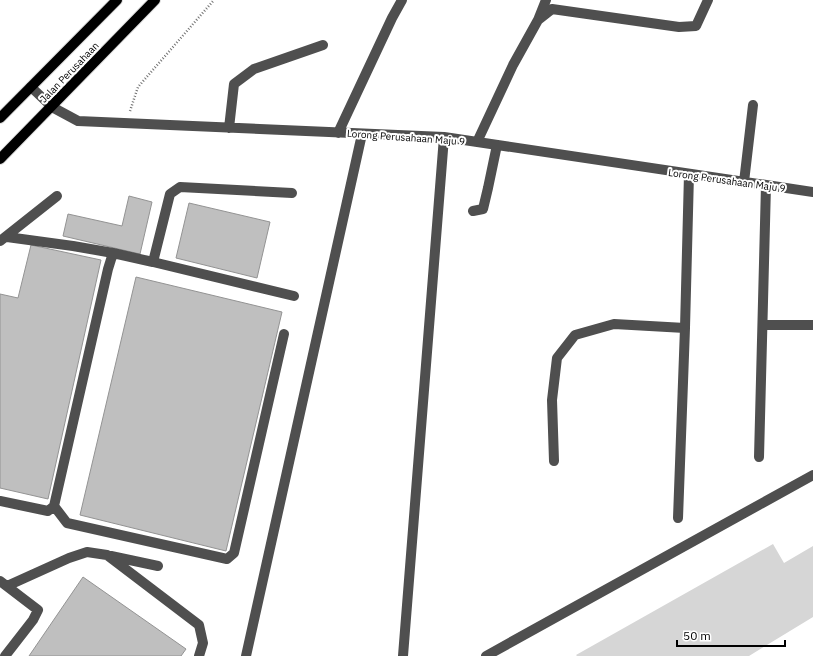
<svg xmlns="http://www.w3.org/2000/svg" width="813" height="656" font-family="'IBM Plex Sans',sans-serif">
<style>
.green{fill:#d6d6d6}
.building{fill:#bfbfbf;stroke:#939393}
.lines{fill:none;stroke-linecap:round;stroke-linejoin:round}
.major-casing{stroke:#dbdbdb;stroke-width:12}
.path{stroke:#717171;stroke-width:2.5;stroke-dasharray:1 2;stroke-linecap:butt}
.minor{stroke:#4f4f4f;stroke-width:10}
.major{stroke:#000;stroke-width:10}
.labels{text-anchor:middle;stroke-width:4;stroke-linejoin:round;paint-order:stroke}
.street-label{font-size:10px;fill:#000;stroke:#fff}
</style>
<rect width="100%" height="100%" fill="#fff"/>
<path class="green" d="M773,544L784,563L813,546V617L749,656H577L576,655Z"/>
<path class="building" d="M129,196L152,202L140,254L63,236L68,214L122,226Z
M189,203L270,222L257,278L176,258Z
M31,245L101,260L48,499L0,488V294L18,298Z
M136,277L282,312L226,551L80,515Z
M83,577L186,649L181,656H29Z"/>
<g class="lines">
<g class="major-casing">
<path id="major" d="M0,118L117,0
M0,159L155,0"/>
</g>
<path class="path" d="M130,111L138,87L214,0"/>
<path class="minor" d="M538,20L546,0
M31,87L52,107L78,121L444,137L813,192
M229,128L234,84L254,69L323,45
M338,133L392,18L402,0
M477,142L513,65L538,20L552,9L679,27L696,26L708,0
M744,182L753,105
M473,211L483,209L488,188L497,145
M0,241L57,196
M113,253L153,262L170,194L180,187L292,193
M153,262L294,296
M763,325H813
M759,457L766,185
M554,461L552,400L557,358L575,335L614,324L685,328
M0,501L48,511L54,506L108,269L113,253L73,246L7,237
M54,506L67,523L227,559L234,553L284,334
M678,518L685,328L689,174
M111,556L158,566
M0,581L38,610L33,620L5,656
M7,586L69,558L87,552L107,555L199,625L203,643L199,656
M246,656L362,134
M403,656L444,137
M486,656L813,475"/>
<use href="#major" class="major"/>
</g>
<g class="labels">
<g class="street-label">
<text transform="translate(69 72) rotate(-46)" y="4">Jalan Perusahaan</text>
<text transform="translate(406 137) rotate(4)" y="4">Lorong Perusahaan Maju 9</text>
<text transform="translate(727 180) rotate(8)" y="4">Lorong Perusahaan Maju 9</text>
</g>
</g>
<path d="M677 640v6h108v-6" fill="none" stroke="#000000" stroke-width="2"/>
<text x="683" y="640" font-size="12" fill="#000000" stroke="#ffffff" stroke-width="3" paint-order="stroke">50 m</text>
</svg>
